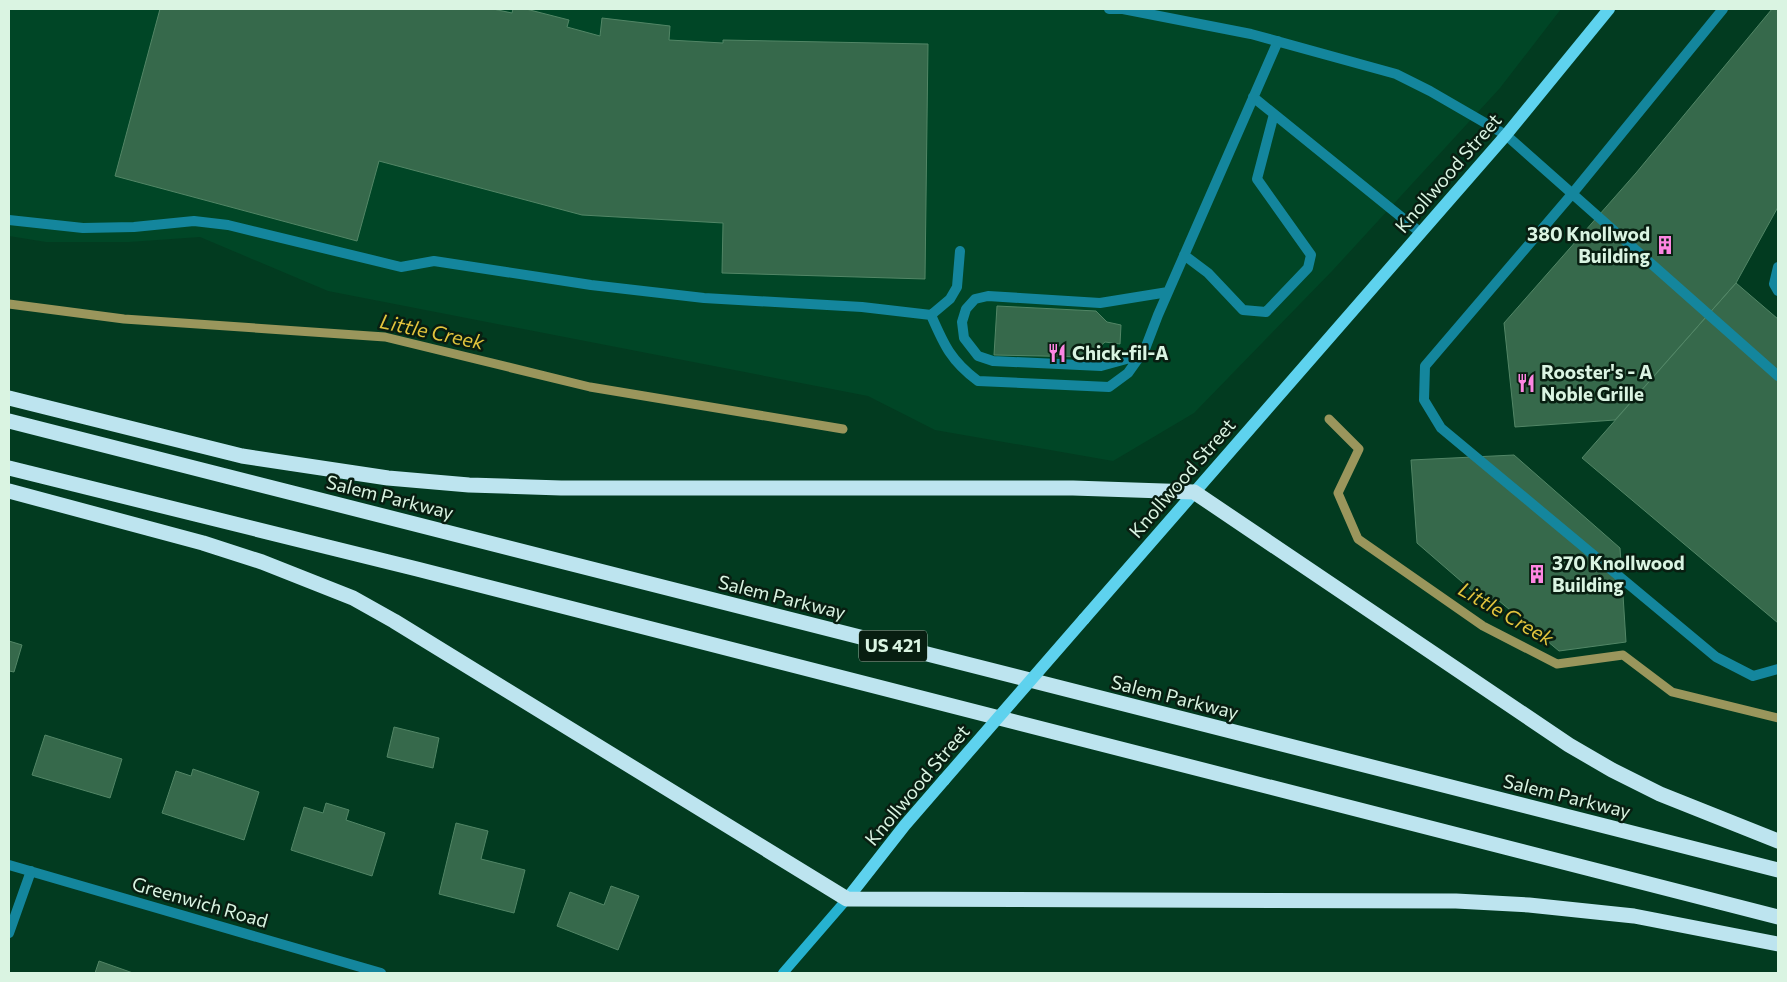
<svg xmlns="http://www.w3.org/2000/svg" width="1787" height="982" font-family="Commissioner,sans-serif">
<style>
.built{fill:#004626}
.lines{fill:none;stroke-linecap:round;stroke-linejoin:round}
.stream{stroke:#9a965c;stroke-width:9}
.building{fill:#36694b;stroke:#528666}
.lane{stroke:#14869d;stroke-width:10}
.street{stroke:#14869d;stroke-width:10}
.secondary{stroke:#26b2d0;stroke-width:10}
.primary{stroke:#5ed2ee;stroke-width:12}
.highway{stroke:#bde4ef;stroke-width:15}
.primary-bridge{stroke:#5ed2ee;stroke-width:12}
.labels{text-anchor:middle;stroke-width:5;stroke-linejoin:round;paint-order:stroke}
.shield{fill:#081e11;stroke:#9bb4a3;stroke-width:1}
.shield-label{font-size:18px;font-weight:bold;fill:#daf4e2}
.street-label{font-size:19px;fill:#daf4e2;stroke:#081e11}
.poi-label{font-size:19px;font-weight:bold;fill:#daf4e2;stroke:#081e11;text-anchor:start}
.water-label{font-size:20px;font-style:italic;fill:#e2c43d;stroke:#081e11}
</style>
<rect width="100%" height="100%" fill="#023b20"/>
<path class="built" d="M9,9H1561L1500,88L1333,270L1194,413L1113,461L935,430L868,396L328,291L200,237L129,242H46L9,236Z"/>
<g class="lines">
<path class="stream" d="M9,304L124,319L385,337L590,387L843,429
M1329,419L1359,449L1338,493L1358,539L1483,626L1557,664L1623,655L1672,692L1778,718"/>
</g>
<path class="building" d="M160,9H493L512,13L513,9H526L569,20L567,27L600,36L602,18L670,26L669,40L723,43V40L928,44L925,279L722,273L723,223L582,215L379,161L357,241L115,176Z
M1772,9H1778V207L1736,283L1615,420L1515,427L1504,323L1636,173Z
M1736,283L1778,319V623L1582,458Z
M997,306L1096,311L1107,322L1121,325L1120,344L1105,342L1088,357L994,355Z
M1514,455L1620,548L1626,642L1559,651L1498,600L1484,601L1417,543L1411,460Z
M9,641L22,645L14,672L9,671Z
M394,727L439,738L433,768L387,757Z
M45,735L122,759L110,798L32,775Z
M193,769L259,792L244,840L162,813L176,771L191,776Z
M326,803L349,810L346,820L385,833L372,876L291,850L304,807L323,813Z
M456,823L488,831L481,859L525,870L514,913L439,894Z
M611,886L639,896L618,950L557,926L570,892L604,905Z
M99,961L133,973H95Z"/>
<g class="lines">
<path class="lane" d="M1109,9H1123L1251,34L1396,74L1430,91L1506,135L1778,376
M1723,9L1572,194L1425,366L1424,400L1441,428L1716,657L1753,676L1778,669
M1253,97L1421,233
M9,220L83,228L134,227L194,221L228,225L401,267L434,261L591,285L704,298L862,307L931,315L950,299L957,287L960,251
M1184,255L1208,273L1243,310L1266,312L1308,268L1311,255L1257,179L1274,114
M1778,267L1774,284L1778,291
M931,315C944,345 951,361 978,381L1109,387L1128,373L1145,349L1158,315L1278,41
M1141,355L1101,366L993,361L978,356L964,338L962,322L966,309L975,299L988,296L1100,303L1168,292"/>
<path class="street" d="M9,865L381,973
M9,933L31,871"/>
<path class="secondary" d="M783,973L847,899"/>
<path class="primary" d="M1084,619L1506,135L1609,9
M847,899L905,825L944,780"/>
<path class="highway" d="M9,398L242,456L388,478L469,485L561,488H1073L1194,492L1569,745L1612,770L1660,794L1778,841
M9,421L1778,870
M9,468L417,569L1778,917
M9,491L203,543L262,562L353,598L394,621L847,899L1456,901L1529,905L1634,916L1778,944"/>
<path class="primary-bridge" d="M944,780L1084,619"/>
</g>
<defs>
<g id="building-bare" transform="scale(1.5)"><path d="M-4-6H4V6H1V3H-1V6H-4ZM-2.5-4.3h1.7v1.8h-1.7ZM.8-4.3h1.7v1.8H.8ZM-2.5-1h1.7V.8h-1.7ZM.8-1h1.7V.8H.8Z" fill="#fd86e2" stroke="#081e11" stroke-width="2.5" paint-order="stroke"/></g>
<g id="restaurant-bare" transform="scale(1.5)"><path d="M-5-6h1v4h1v-4h1v4h1v-4h1v5L-1.5 .5V6h-2V.5L-5-1ZM5-6V6H3V1.5H1.5Q1.5-4 5-6Z" fill="#fd86e2" stroke="#081e11" stroke-width="2.5" paint-order="stroke"/></g>
</defs>
<g fill-rule="evenodd">
<use href="#building-bare" x="1665" y="245"/>
<use href="#restaurant-bare" x="1057" y="353"/>
<use href="#restaurant-bare" x="1526" y="383"/>
<use href="#building-bare" x="1537" y="574"/>
</g>
<g class="labels">
<rect class="shield" x="859" y="630.5" width="68" height="31" rx="4"/>
<g class="shield-label">
<text x="893" y="652">US 421</text>
</g>
<g class="street-label">
<text transform="translate(1448 173) rotate(-49)" y="7">Knollwood Street</text>
<text transform="translate(1182 478) rotate(-49)" y="7">Knollwood Street</text>
<text transform="translate(390 497) rotate(14)" y="7">Salem Parkway</text>
<text transform="translate(782 597) rotate(14)" y="7">Salem Parkway</text>
<text transform="translate(1175 697) rotate(14)" y="7">Salem Parkway</text>
<text transform="translate(917 785) rotate(-50)" y="7">Knollwood Street</text>
<text transform="translate(1567 796) rotate(14)" y="7">Salem Parkway</text>
<text transform="translate(200 902) rotate(16)" y="7">Greenwich Road</text>
</g>
<g class="poi-label">
<text x="1650" y="241" text-anchor="end">380 Knollwod<tspan x="1650" dy="22">Building</tspan></text>
<text x="1072" y="360">Chick-fil-A</text>
<text x="1541" y="379">Rooster's - A<tspan x="1541" dy="22">Noble Grille</tspan></text>
<text x="1552" y="570">370 Knollwood<tspan x="1552" dy="22">Building</tspan></text>
</g>
<g class="water-label">
<text transform="translate(432 332) rotate(12)" y="7">Little Creek</text>
<text transform="translate(1506 614) rotate(30)" y="7">Little Creek</text>
</g>
</g>
<rect width="1787" height="982" fill="none" stroke="#daf4e2" stroke-width="20"/>
</svg>
